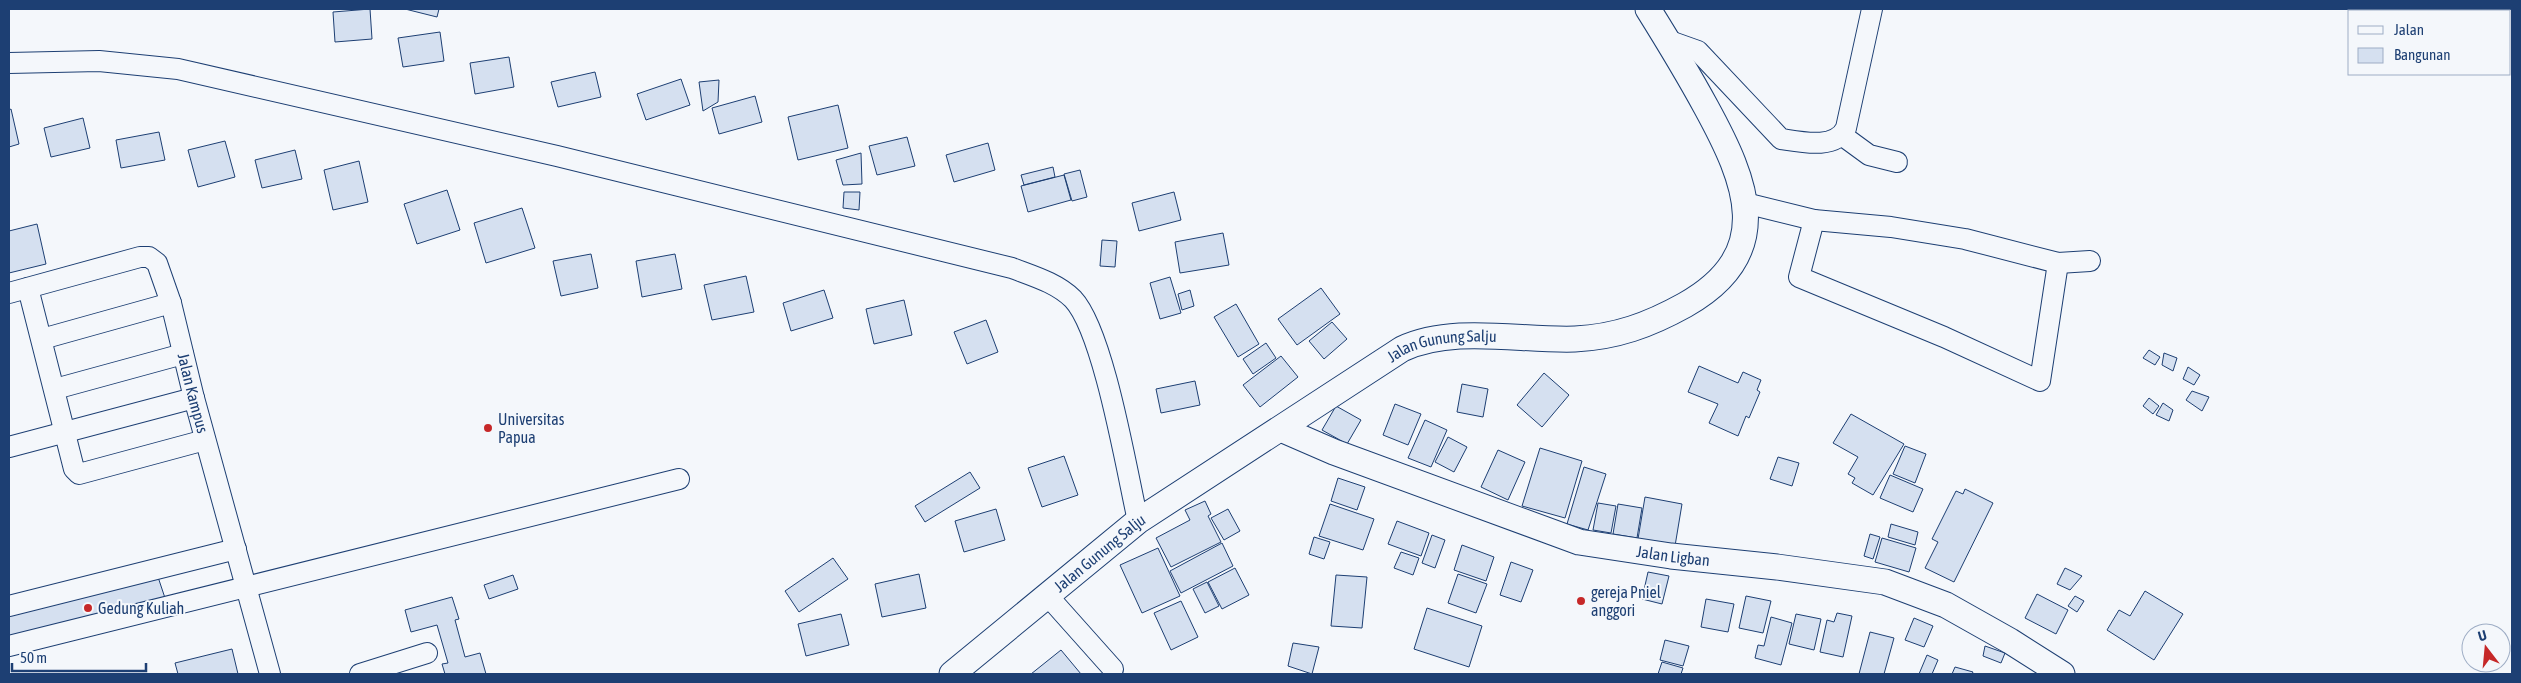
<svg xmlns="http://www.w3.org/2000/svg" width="2521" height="683" font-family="'Asap Condensed',sans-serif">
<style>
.building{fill:#d5e0f0;stroke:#1d3f73}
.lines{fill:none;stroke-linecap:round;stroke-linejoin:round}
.minor-casing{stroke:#1d3f73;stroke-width:22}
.major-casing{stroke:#1d3f73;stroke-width:27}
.minor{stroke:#f4f7fb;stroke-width:20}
.major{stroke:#f4f7fb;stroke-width:25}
.poi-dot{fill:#c62828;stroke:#f4f7fb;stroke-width:2}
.labels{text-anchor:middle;stroke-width:4;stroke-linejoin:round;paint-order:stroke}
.street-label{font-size:16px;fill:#1d3f73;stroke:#f4f7fb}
.poi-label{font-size:16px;fill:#1d3f73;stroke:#f4f7fb;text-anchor:start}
</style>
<rect width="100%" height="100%" fill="#f4f7fb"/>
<path class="building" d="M370,9L372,39L335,42L333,12Z
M405,9H439L437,17Z
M440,32L444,61L403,67L398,38Z
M509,57L514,87L475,94L470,63Z
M595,72L601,97L558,107L551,82Z
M681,79L690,105L646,120L637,94Z
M719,80L718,102L703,111L699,82Z
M755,96L762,122L719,134L712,108Z
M838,105L848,148L798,160L788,117Z
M11,109L19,144L9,147V110Z
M83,118L90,148L51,157L44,128Z
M159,132L165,160L121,168L116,140Z
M907,137L915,166L877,175L869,146Z
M225,141L235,177L198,187L188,150Z
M988,143L995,170L954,182L946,155Z
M295,150L302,179L262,188L255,160Z
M861,153L862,184L843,185L836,160Z
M359,161L368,202L333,210L324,170Z
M1053,167L1055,177L1024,185L1021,175Z
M1080,170L1087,197L1072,201L1064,174Z
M1064,175L1071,200L1028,212L1021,186Z
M447,190L460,230L417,244L404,204Z
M844,192H860L859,210L843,208Z
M1174,192L1181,220L1139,231L1132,203Z
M522,208L535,248L486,263L474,223Z
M37,224L46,264L9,273V231Z
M1223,233L1229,265L1180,273L1175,242Z
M1102,240L1117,241L1115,267L1100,266Z
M591,254L598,288L561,296L553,261Z
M675,254L682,289L642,297L636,261Z
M746,276L754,312L712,320L704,285Z
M1170,277L1181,313L1160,319L1150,283Z
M1321,288L1340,314L1297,345L1278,319Z
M824,290L833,318L791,331L783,303Z
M1190,290L1194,306L1182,310L1178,294Z
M904,300L912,335L874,344L866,309Z
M1236,304L1259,344L1238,357L1214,317Z
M986,320L998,352L967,364L954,332Z
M1332,322L1347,339L1324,359L1309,341Z
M1266,343L1276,358L1253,374L1243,359Z
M2149,350L2160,357L2155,365L2143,358Z
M2164,353L2177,358L2173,371L2162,365Z
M1281,356L1298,377L1260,407L1243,385Z
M1699,366L1738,383L1743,372L1761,380L1757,390L1760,392L1749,418L1746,416L1738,436L1709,423L1718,404L1688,392Z
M2188,367L2200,375L2194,385L2183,379Z
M1544,373L1569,395L1542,427L1517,405Z
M1195,381L1200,405L1161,413L1156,389Z
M1462,384L1488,389L1483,417L1457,412Z
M2192,391L2209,397L2202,411L2186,400Z
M2149,398L2159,406L2153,414L2143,406Z
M2163,403L2173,410L2169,421L2156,415Z
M1395,404L1421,414L1408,445L1383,435Z
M1336,406L1361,420L1347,444L1322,430Z
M1851,414L1904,444L1873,495L1852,483L1855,478L1848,474L1858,457L1833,443Z
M1425,420L1447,430L1431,467L1408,458Z
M1448,437L1467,447L1454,472L1435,462Z
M1905,446L1926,454L1915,483L1893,474Z
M1540,448L1582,461L1565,518L1522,506Z
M1498,450L1525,462L1508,500L1481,487Z
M1064,456L1078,495L1042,507L1028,468Z
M1778,457L1799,463L1792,486L1770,479Z
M1584,467L1606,474L1588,530L1567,524Z
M970,472L980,488L925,522L915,506Z
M1890,475L1923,489L1913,512L1880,498Z
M1338,478L1365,487L1357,510L1331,501Z
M1965,489L1993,503L1954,582L1925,568L1938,542L1932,539L1956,491L1963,494Z
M1645,497L1682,504L1675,546L1638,539Z
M1205,501L1211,514L1208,516L1221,542L1171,567L1156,538L1190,520L1185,510Z
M1598,503L1616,506L1611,533L1593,530Z
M1330,504L1374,519L1363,550L1319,536Z
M1618,504L1642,508L1637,538L1613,534Z
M996,509L1005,540L964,552L955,521Z
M1228,509L1240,531L1224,540L1211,518Z
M1397,521L1429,533L1421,556L1388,544Z
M1891,524L1918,532L1915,545L1888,537Z
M1870,534L1880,537L1873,559L1864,556Z
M1432,535L1445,540L1435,568L1422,563Z
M1314,537L1330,542L1324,559L1309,554Z
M1882,538L1916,548L1909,572L1875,562Z
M1222,543L1233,566L1181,593L1170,571Z
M1462,545L1494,557L1486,581L1454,570Z
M1158,548L1180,596L1142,613L1120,565Z
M1401,552L1419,558L1413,575L1394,568Z
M833,558L848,579L799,612L785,591Z
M1511,562L1533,570L1521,602L1500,595Z
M1235,568L1249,595L1222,609L1208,582Z
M2065,568L2082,576L2070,590L2057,584Z
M1648,572L1669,576L1662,604L1642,599Z
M919,574L926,608L882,617L875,584Z
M1458,574L1487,584L1476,613L1448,603Z
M513,575L518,589L489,599L484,585Z
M1336,575L1367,577L1362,628L1331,626Z
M158,577L166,601L9,641V615Z
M1207,582L1219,606L1205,613L1193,589Z
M2145,591L2183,614L2154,660L2107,630L2119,610L2130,616Z
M2037,594L2068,610L2056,634L2025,618Z
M1746,596L1771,601L1763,633L1739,628Z
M2075,596L2084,601L2077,612L2068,606Z
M452,597L459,619L455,620L465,657L480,653L486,674H445L442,664L448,663L437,625L411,632L405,610Z
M1706,599L1734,604L1728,632L1701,627Z
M1181,601L1198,637L1171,650L1154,613Z
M1427,608L1482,626L1469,667L1414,649Z
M1837,613L1852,616L1843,657L1820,652L1827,620L1834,622Z
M841,614L849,645L806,656L798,624Z
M1796,614L1821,619L1814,650L1789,644Z
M1771,617L1792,623L1781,665L1755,658L1758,645L1764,646Z
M1914,618L1933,626L1924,647L1905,640Z
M1870,632L1894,638L1884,674H1859Z
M1665,640L1689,646L1683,666L1660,660Z
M1293,643L1319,647L1312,674L1288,666Z
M1985,646L2005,653L2001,663L1983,656Z
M232,649L238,674H178L175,663Z
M1061,650L1081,674H1031Z
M1927,655L1938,660L1932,674H1919Z
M1662,662L1683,668L1681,674H1658Z
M1955,667L1973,672L1972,674H1952Z"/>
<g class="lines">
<g class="minor-casing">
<g id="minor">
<path d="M1667,40L1698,51L1781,139C1801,142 1836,150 1846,128L1872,9"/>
<path d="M9,63L99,61L178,69L557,156L1012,268C1033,276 1057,283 1073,299C1104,332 1127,473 1138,521"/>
<path d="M1843,136L1869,155L1897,162"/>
<path d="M1745,203L1814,220L1891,227L1965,239L2058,263L2090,261"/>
<path d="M1814,220L1799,277L1944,337L2040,381L2058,263"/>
<path d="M28,288L74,469L79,474L205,440"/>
<path id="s1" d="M9,293L140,257H149L157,263L171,303L194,398L270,674"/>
<path d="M42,339L171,303"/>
<path d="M55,389L183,354"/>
<path d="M9,447L194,398"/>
<path d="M1047,595L1113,669"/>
<path d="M9,606L236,549"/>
<path d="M9,646L679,479"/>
<path d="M360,674L427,653"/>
</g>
</g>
<g class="major-casing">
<g id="major">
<path id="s2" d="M1281,429L1334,452L1579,542L1671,556L1777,567L1885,582L1946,605L2010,641L2062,674"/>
<path id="s3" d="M952,674L1138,521L1402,349C1453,325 1520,341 1575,339C1616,337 1649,325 1685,305C1777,253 1747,182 1706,107C1688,74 1668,41 1648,9"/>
</g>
</g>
<use href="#minor" class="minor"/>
<use href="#major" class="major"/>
</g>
<g class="poi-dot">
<circle cx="488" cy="428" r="5"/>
<circle cx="1581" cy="601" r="5"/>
<circle cx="88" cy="608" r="5"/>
</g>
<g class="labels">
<g class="street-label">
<text dy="6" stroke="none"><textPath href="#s3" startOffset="596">Jalan Gunung Salju</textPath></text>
<text dy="6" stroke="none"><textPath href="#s1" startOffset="290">Jalan Kampus</textPath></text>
<text dy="6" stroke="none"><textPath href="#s3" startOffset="191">Jalan Gunung Salju</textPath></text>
<text dy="6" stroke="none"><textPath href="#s2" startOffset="414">Jalan Ligban</textPath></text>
</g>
<g class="poi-label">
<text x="498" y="425">Universitas<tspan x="498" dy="18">Papua</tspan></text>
<text x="1591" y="598">gereja Pniel<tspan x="1591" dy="18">anggori</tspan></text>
<text x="98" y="614">Gedung Kuliah</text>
</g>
</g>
<rect width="2521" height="683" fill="none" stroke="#1d3f73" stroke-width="20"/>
<rect x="2348" y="10" width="162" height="65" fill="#f4f7fb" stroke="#9eadc5"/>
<rect x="2358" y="26" width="25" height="8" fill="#f4f7fb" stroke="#9eadc5"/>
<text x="2394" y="35" font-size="15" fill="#1d3f73">Jalan</text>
<rect x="2358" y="48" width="25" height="15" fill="#d5e0f0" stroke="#9eadc5"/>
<text x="2394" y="60" font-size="15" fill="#1d3f73">Bangunan</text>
<g transform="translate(2486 648) rotate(344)"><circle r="24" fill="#f4f7fb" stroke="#9eadc5"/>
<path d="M0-4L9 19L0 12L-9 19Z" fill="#c62828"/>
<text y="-8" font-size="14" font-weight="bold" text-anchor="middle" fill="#1d3f73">U</text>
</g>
<path d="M12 663v8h134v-8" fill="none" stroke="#1d3f73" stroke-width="2.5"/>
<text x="20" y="663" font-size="15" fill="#1d3f73" stroke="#f4f7fb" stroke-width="4" paint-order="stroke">50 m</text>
</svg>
